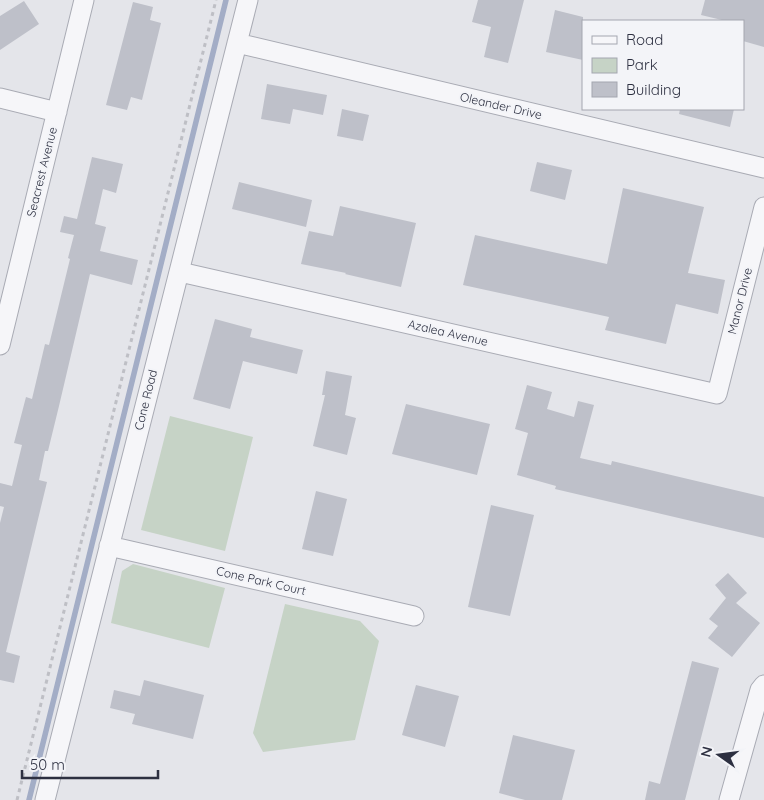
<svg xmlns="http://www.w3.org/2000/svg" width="764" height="800" font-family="Quicksand,sans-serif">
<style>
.green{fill:#c6d3c6}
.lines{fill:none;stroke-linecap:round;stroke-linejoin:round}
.stream{stroke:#a3adc6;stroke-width:5.5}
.building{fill:#bec0c9}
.minor-casing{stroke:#a9abb4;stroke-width:21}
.path{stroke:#bebfc5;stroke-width:3;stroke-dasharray:4 4;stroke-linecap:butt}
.minor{stroke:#f6f6f9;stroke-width:19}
.labels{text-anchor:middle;stroke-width:4;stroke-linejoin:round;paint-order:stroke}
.street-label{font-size:12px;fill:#2d3041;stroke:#f3f4f8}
</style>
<rect width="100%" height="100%" fill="#e4e5ea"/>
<path class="green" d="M170,416L253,437L225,551L141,530Z
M133,564L225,588L209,648L111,623L122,571Z
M285,604L360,621L379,641L355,740L263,752L253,733Z"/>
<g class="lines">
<path class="stream" d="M29,800L226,0"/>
</g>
<path class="building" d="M478,0H524L508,63L484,57L491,27L472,22Z
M705,0H764V47L743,41V21H726L701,15Z
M24,1L39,24L0,50V16Z
M133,2L153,7L150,20L161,23L142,100L131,97L127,110L106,105Z
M555,10L583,17V60L546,52Z
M267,84L327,95L323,115L293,109L290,124L261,119Z
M342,109L369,115L363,141L337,136Z
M680,109H734L730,127L679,114Z
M92,157L123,164L116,193L103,189L95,224L106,227L100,251L138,260L132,285L90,274L59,406L48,451H45L39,480L47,482L6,652L20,656L14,683L0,680V523L4,507L0,506V483L12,486L22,445L14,443L26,397L32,399L45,344L49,345L70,259L68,258L74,235L60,232L64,216L77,219Z
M537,162L572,170L565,200L530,191Z
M239,182L312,200L306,227L232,209Z
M623,188L704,207L688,273L725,280L718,314L676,304L666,344L605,330L609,317L463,285L475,235L607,264Z
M340,206L416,223L401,287L345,274L346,273L301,264L309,231L333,236Z
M215,319L252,329L250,337L303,350L297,374L243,361L230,409L193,399Z
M326,371L352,376L345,415L356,418L347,455L313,446L325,395H322Z
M527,385L552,392L547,409L574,417L578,401L594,405L580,458L611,465L612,461L764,497V538L555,489L556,486L517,475L528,433L515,429Z
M406,404L490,424L477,475L392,454Z
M316,491L347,499L333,556L302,549Z
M491,505L534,515L510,616L468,607Z
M728,573L747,593L736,603L760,623L732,657L708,638L718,626L709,619L726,598L715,585Z
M692,661L719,668L685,800H645L649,781L660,784Z
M144,680L204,695L193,739L132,724L135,714L110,708L114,690L140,696Z
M416,685L459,696L445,747L402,735Z
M513,735L575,750L562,800H525L499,793Z"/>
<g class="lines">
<g class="minor-casing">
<path id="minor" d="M237,43L764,168
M0,98L57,112
M180,272L717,394L764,207
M0,345L84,0
M109,546L414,616
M45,800L248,0
M729,800L760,690L764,685"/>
</g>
<path class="path" d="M17,800L216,0"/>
<use href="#minor" class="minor"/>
</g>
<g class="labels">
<g class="street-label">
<text transform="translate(501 106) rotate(13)" y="4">Oleander Drive</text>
<text transform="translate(42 172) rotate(-76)" y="4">Seacrest Avenue</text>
<text transform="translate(740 301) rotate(-76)" y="4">Manor Drive</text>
<text transform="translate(448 333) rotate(13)" y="4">Azalea Avenue</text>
<text transform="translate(146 400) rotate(-76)" y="4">Cone Road</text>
<text transform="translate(261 581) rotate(13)" y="4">Cone Park Court</text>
</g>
</g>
<rect x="582" y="20" width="162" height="90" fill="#f3f4f8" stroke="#a4a6af"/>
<rect x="592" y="36" width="25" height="8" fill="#f6f6f9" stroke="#a4a6af"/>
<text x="626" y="45" font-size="15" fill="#2d3041">Road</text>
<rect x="592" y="58" width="25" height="15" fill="#c6d3c6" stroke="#a4a6af"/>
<text x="626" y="70" font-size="15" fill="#2d3041">Park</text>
<rect x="592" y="82" width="25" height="15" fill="#bec0c9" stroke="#a4a6af"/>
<text x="626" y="95" font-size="15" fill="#2d3041">Building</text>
<g transform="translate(719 755) rotate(284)" stroke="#f3f4f8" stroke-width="4" paint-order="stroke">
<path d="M0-4L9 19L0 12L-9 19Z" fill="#2d3041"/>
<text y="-8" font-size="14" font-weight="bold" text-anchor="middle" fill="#2d3041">N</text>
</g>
<path d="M22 770v8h136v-8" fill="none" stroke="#2d3041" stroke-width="2.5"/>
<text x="30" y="770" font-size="15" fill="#2d3041" stroke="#f3f4f8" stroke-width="4" paint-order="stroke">50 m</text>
</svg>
